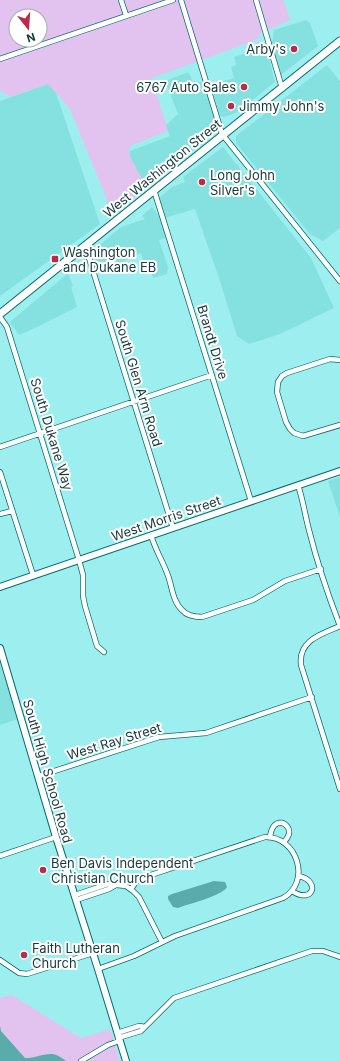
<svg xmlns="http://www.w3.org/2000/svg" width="340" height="1061" font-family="Inter,sans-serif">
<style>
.built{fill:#84e1e0}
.green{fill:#e2c3f0;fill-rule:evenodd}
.water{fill:#59acab}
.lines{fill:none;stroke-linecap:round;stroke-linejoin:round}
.street-casing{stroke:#046b6c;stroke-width:6}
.secondary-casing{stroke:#046b6c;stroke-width:8}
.primary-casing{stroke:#046b6c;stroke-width:9}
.street{stroke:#fff;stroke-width:4.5}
.secondary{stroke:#fff;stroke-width:6}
.primary{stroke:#fff;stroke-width:7}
.poi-dot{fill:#bb2a48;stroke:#fff;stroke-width:1.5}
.labels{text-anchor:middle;stroke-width:4;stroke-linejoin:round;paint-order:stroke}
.poi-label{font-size:13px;fill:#163939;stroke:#fff;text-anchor:start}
.street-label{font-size:13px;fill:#163939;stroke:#fff}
</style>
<rect width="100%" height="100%" fill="#9cefee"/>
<path class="built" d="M306,20L310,23L318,46L281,75L272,44L274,30Z
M266,46L275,82L236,113L224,117L220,116L212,88L215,84L234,78L231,67L236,65L234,57Z
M327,65L340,81V228L323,241L310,234L236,143V136Z
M189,72L193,83L200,82L203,83L216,120V131L146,187L128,156L130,151L170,136L165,126L178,114L165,81Z
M48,84L54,87L100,224L0,296V101Z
M223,147L311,258L334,308L280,334L249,344L237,336L220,281L195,209L164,218L159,198L172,187L185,182L183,177Z
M152,207L162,220L168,237L159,240L168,267L167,274L153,278L149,265L145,266L141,253L119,264L114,262L103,267L95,260L93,253L94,250L121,227L145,219L142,216Z
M68,273L73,286L71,287L77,307L37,327L19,335L10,322Z
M340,477V517L328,481Z
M0,664L18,719L0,725Z"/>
<path class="green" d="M0,0H284L290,20L259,34V39L152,78L168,131L130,146V156L146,187L113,215L70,109L48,84L10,97L0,91ZM16,16H40V40H16Z
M12,995L81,1038L110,1029L120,1061H0V998Z"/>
<path class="water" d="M214,881L225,882L227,887C222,896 188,904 178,908L173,907L168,899V896L172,894Z
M0,1026L1,1031L25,1058C42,1058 50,1047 66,1061H0Z"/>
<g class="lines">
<g class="street-casing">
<path id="street" d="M121,0L126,15
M181,0L222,134L340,281
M256,0L282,88
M0,59L173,0
M154,190L251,501
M85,245L173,528
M0,317L7,327L79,560L83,575V596L85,606L97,646L104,652
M340,360L330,359L287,373L282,376L278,382L277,392L286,422L290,429L294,433L303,436L340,425
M0,447L212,375
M0,472L33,575
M298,485C303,500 305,515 309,530C317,562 328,595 340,626C322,634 298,640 301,665L340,789
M0,514L12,511
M151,535C155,549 162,560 167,573C172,584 172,601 182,610C187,616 194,617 202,617L253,600L285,581L321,569
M39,776L159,737L206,733L312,697
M270,837C273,814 291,823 289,834C288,837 286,840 284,842
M0,856L56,837
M292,891C313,905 321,881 299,876
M75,895L108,884L126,886L133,891L139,897L162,942
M76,900L109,889L116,885
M0,960L19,973L27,974L93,953
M98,969L134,956L175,936L283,898C312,882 297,836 265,837L145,877L136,882L131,889
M117,1033L139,1026L145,1027
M118,1038L141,1031L174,998L180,996L312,951H323L340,957
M81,1061L108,1045L119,1041"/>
</g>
<g class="secondary-casing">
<path id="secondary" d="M0,587L340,471
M0,648L56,837L98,969L126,1061"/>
</g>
<g class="primary-casing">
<path id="primary" d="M0,314L340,41"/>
</g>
<use href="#street" class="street"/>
<use href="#secondary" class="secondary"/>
<use href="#primary" class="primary"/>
</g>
<g class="poi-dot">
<circle cx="294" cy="49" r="4"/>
<circle cx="244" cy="87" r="4"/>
<circle cx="231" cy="106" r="4"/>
<circle cx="202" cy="182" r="4"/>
<rect x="51" y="255" width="8" height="8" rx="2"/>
<circle cx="43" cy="870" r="4"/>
<circle cx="24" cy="955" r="4"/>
</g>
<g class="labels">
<g class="poi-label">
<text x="286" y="54" text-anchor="end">Arby's</text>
<text x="236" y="92" text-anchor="end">6767 Auto Sales</text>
<text x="239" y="111">Jimmy John's</text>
<text x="210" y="180">Long John<tspan x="210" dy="15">Silver's</tspan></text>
<text x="63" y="257">Washington<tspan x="63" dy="15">and Dukane EB</tspan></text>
<text x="51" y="868">Ben Davis Independent<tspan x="51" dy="15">Christian Church</tspan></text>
<text x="32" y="953">Faith Lutheran<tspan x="32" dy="15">Church</tspan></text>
</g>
<g class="street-label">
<text transform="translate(162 168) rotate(-39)" y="5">West Washington Street</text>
<text transform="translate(213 342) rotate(73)" y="5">Brandt Drive</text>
<text transform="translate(139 383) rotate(73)" y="5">South Glen Arm Road</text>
<text transform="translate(52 434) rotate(73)" y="5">South Dukane Way</text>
<text transform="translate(166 518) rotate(-19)" y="5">West Morris Street</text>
<text transform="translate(114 741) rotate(-17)" y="5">West Ray Street</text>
<text transform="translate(48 771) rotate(74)" y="5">South High School Road</text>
</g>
</g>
<g transform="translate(28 28) rotate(163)"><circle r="19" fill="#ffffff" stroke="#a2b0b0"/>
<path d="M0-3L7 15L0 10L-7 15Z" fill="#bb2a48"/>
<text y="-6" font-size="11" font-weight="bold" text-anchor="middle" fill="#163939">N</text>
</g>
</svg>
